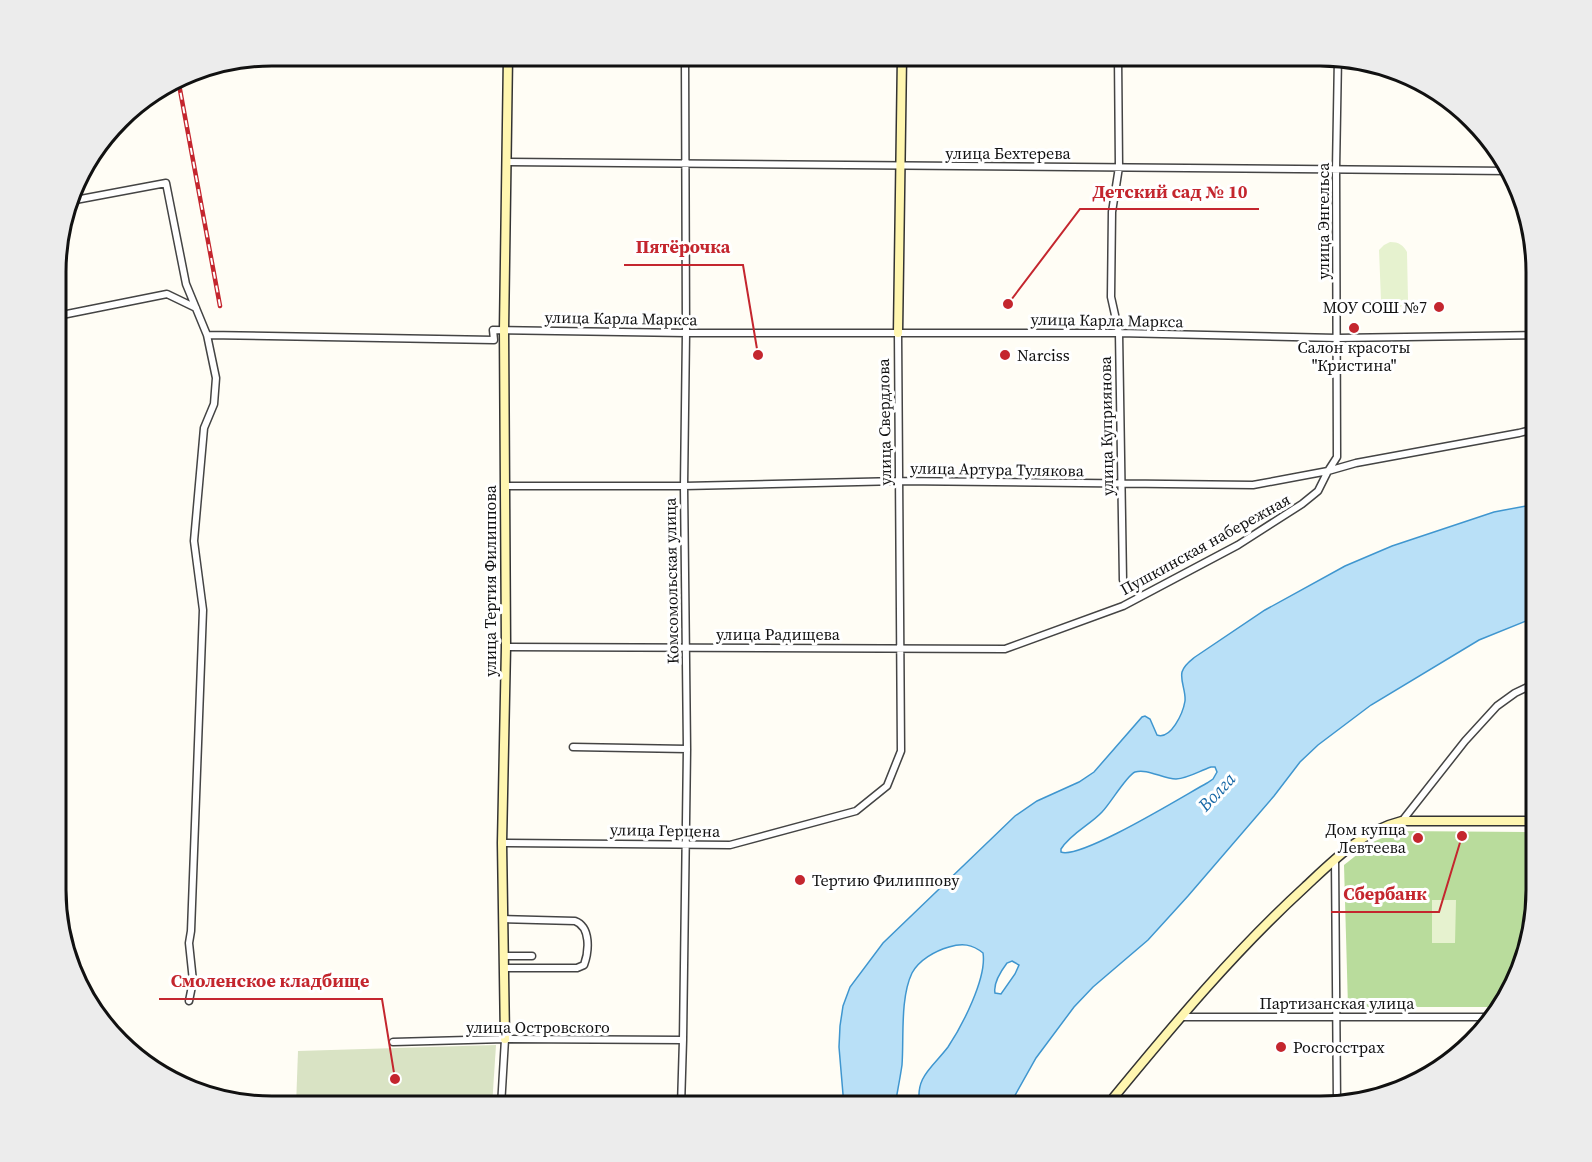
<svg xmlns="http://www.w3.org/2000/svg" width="1592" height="1162" font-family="'Source Serif 4',serif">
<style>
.forest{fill:#b9dc9c}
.cemetery{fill:#d9e3c4}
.pitch{fill:#e6f2cf}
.water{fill:#b9e0f7;stroke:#3f96cf;stroke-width:1.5;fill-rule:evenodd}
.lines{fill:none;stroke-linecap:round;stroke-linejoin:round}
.street-casing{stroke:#444;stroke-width:9}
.secondary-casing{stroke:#333;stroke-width:11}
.street{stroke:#fff;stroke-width:6}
.secondary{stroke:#fff6b0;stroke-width:8}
.rail-casing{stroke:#c4262e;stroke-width:4.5}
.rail{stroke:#fff;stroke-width:2;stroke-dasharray:7;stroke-linecap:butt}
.poi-dot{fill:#c4262e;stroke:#fff;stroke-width:2}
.labels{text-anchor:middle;stroke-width:6;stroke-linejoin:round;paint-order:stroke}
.street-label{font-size:16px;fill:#111;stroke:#fff}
.poi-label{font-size:16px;fill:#111;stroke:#fff;text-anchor:start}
.water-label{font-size:18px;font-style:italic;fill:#1768a6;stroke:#fff}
.rim{fill:none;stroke:#111;stroke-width:3}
.leader{fill:none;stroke:#c4262e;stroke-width:2}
.callout-dot{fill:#c4262e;stroke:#fff;stroke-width:2}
.callout-label{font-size:18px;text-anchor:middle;font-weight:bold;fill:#c4262e;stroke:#fff;stroke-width:6;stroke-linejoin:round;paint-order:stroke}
</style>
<rect width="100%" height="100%" fill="#fffdf5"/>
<path class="forest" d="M1398,831L1536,832V904L1525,960L1500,1007H1348L1344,865L1373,842Z"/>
<path class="cemetery" d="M496,1045L492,1106H296L298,1051Z"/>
<path class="pitch" d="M1390,242C1399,242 1403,245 1407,252L1408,300C1400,311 1389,311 1381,300L1379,250L1384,245Z
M1432,900H1456L1455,943H1432Z"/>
<path class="water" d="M1536,504V617L1479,640L1371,705L1318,745L1300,762L1274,796L1188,896L1148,940L1093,987L1074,1007L1036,1058L1009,1106H920C914,1077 933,1067 948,1047C962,1026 987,978 983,953C972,944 962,943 949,947C935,951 919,960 912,973C900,998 904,1038 902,1065C900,1079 897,1093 895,1106H844L839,1047L840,1026L843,1006L850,987L883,943L1015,816L1037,801L1079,782L1094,772L1142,717L1145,716L1150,719L1157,735C1171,740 1183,713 1185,701C1186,691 1180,681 1182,672C1184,665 1190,661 1195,657L1265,610L1345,566L1392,546L1494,512ZM1211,767H1215L1217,772L1213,779L1207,783C1185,795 1080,860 1061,852V849C1071,833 1090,825 1102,812C1110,804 1127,775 1135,772C1147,768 1163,779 1176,779C1189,778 1199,771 1211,767ZM1012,961L1019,965L1015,974L1001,994L995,993C993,983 1001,971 1007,963Z"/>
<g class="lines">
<g class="street-casing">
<path id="street" d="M1118,56L1119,167L1112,212L1111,297L1119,333L1123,580
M506,162L1510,171
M70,201L166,183L186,284L207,335
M57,316L167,294L196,308
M505,486H684L900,481L1253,485L1328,471L1337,457L1336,169L1338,57
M506,647L1005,649L1123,606L1238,545L1302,504L1318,491L1328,471L1356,463L1519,433L1535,429L1536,426
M573,747L687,749
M1402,821L1465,741L1497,706L1515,693L1536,683
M502,843L730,845L856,811L887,786L901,751L898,333
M1335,859L1337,1103
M503,919L575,921C591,927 589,951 584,965L577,968H505
M504,956H532
M189,1001L193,981L189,943L191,931L203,610L194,541L204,428L214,404L216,378L207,335L494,340L493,330L686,333H1119L1337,338L1536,335
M1181,1017H1494
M393,1042L505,1039L683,1040
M501,1106L505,1039
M681,1106L683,1040L687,749L684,486L686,333L685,56"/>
</g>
<g class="secondary-casing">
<path id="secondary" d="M898,333L902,56
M505,1039L502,843L506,647L504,330L508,56
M1109,1106L1114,1097C1174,1024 1235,951 1305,887C1335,859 1362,831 1402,821H1536"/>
</g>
<use href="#street" class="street"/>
<use href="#secondary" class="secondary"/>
<g class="rail-casing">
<path id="rail" d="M178,79L220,306"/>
</g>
<use href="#rail" class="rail"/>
</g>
<g class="poi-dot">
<circle cx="1439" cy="307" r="6"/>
<circle cx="1354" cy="328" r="6"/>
<circle cx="1005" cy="355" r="6"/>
<circle cx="1418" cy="838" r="6"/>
<circle cx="800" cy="880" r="6"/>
<circle cx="1281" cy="1047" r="6"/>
</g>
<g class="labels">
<g class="street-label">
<text x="1008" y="159">улица Бехтерева</text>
<text transform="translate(1323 221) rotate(-90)" y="6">улица Энгельса</text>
<text transform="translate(621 318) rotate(1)" y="6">улица Карла Маркса</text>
<text transform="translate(1107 320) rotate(1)" y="6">улица Карла Маркса</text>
<text transform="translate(884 422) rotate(-91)" y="6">улица Свердлова</text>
<text transform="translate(1106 426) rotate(-91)" y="6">улица Куприянова</text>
<text transform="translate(997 469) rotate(1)" y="6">улица Артура Тулякова</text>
<text transform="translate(1205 544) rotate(-29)" y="6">Пушкинская набережная</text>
<text transform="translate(490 581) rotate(-90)" y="6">улица Тертия Филиппова</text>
<text transform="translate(671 581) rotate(-91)" y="6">Комсомольская улица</text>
<text x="778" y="640">улица Радищева</text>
<text transform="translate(665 830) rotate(1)" y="6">улица Герцена</text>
<text x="1337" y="1009">Партизанская улица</text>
<text x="538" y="1033">улица Островского</text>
</g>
<g class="poi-label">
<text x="1427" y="313" text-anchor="end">МОУ СОШ №7</text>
<text x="1354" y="353" text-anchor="middle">Салон красоты<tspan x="1354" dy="18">"Кристина"</tspan></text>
<text x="1017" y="361">Narciss</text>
<text x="1406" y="835" text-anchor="end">Дом купца<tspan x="1406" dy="18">Левтеева</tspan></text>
<text x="812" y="886">Тертию Филиппову</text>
<text x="1293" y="1053">Росгосстрах</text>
</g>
<g class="water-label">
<text transform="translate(1217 792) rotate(-47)" y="6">Волга</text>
</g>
</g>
<path d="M0 0H1592V1162H0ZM272 66H1320A206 206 0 0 1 1526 272V890A206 206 0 0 1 1320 1096H272A206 206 0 0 1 66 890V272A206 206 0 0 1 272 66Z" fill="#ececec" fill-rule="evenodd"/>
<path class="rim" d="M272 66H1320A206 206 0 0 1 1526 272V890A206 206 0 0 1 1320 1096H272A206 206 0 0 1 66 890V272A206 206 0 0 1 272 66Z"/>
<path class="leader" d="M1008 304L1080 209H1259M758 355L743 265H624M1462 836L1439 912H1331M395 1079L382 999H159"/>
<g class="callout-dot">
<circle cx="1008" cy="304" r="6"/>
<circle cx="758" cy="355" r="6"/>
<circle cx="1462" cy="836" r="6"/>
<circle cx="395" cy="1079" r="6"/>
</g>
<g class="callout-label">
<text x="1170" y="198">Детский сад № 10</text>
<text x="683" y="253">Пятёрочка</text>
<text x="1385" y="900">Сбербанк</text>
<text x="270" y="987">Смоленское кладбище</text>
</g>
</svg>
